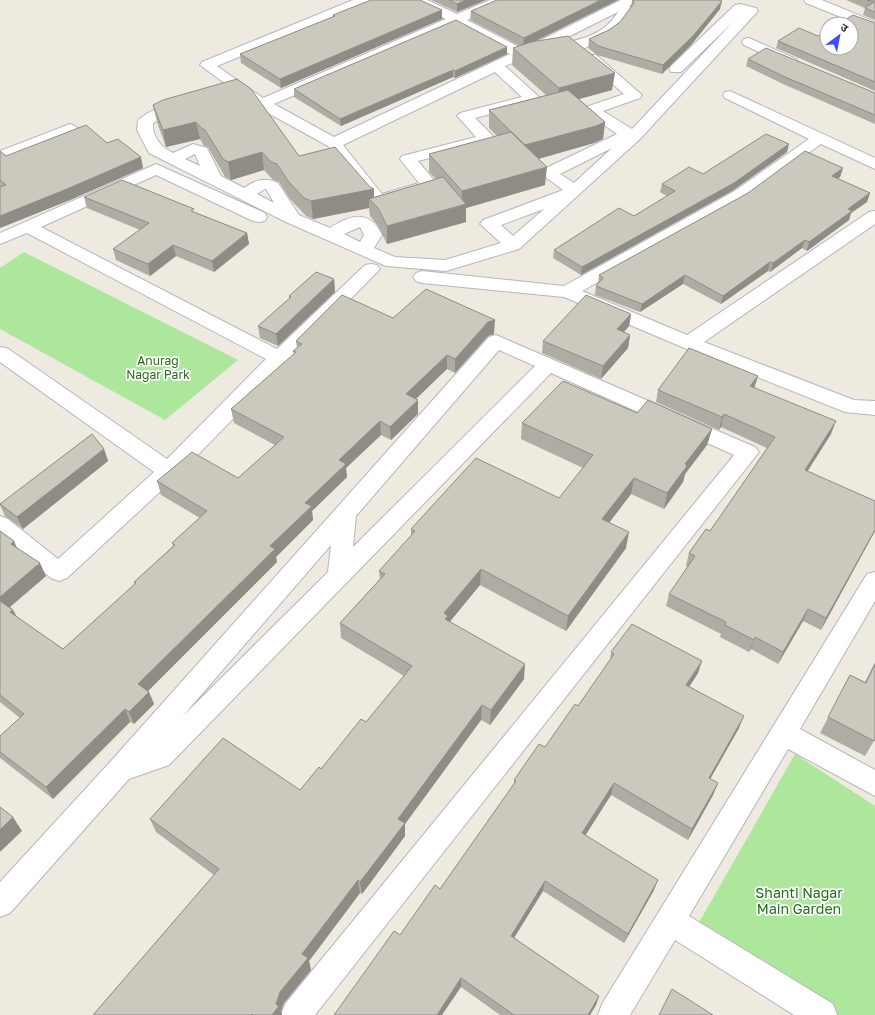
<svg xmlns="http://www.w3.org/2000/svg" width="875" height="1015" font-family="'Golos Text','Noto Sans Devanagari',sans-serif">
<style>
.green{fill:#ade79b}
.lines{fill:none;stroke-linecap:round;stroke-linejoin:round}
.minor-casing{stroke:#b4b5c1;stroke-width:2}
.minor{fill:#fff;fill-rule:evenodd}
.wall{fill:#afaca3}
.shaded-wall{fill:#8e8c85}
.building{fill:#cbc8be;stroke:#8e8c85}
.labels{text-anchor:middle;stroke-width:3.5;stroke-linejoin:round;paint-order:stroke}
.park-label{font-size:12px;fill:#217118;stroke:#fff}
.near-park-label{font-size:14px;fill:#217118;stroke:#fff}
</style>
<rect width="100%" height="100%" fill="#efeae0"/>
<path class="green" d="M24,252L238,360L165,420L0,329V268Z
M795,754L875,806V1015H828L697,926Z"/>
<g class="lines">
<g class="minor-casing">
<path id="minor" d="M353,0H371L369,3L217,66L263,98L446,19L411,3L409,0H427L457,14L490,0H508L506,3L467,20L523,49L621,0H638L629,6L632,11C629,16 626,22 622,27C593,58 541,50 505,66L538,96L540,99L538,102L475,118L493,136L495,139L493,142L418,161L438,185L436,188L378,205L372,204L328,146L257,107L200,65L202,62ZM618,12C604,35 580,41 554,44ZM456,25L510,54L334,137L274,104ZM495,72L522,97L460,113L457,116L460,119L476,137L402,156L400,159L419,183L382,194L343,145Z
M804,0H822L875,22V31L806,3Z
M740,4L756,8L758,11L640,139L519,249L446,271L386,266L286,222L149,153L137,130L138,121C145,112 178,98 188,101L191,104L188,107L153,123C152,137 161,147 173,153L193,144L207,148L221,176L244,188C255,180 265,177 278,183L299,215L330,228C350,215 370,209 382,235L374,248L395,257L445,260L501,243L480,224L483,220L563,190L540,173L542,170L617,134L583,110L586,107L624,94L586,61L584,58L586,55H596L642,95L640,98L603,111L632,129L734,21L681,72H671L669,69L671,66L735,5ZM612,148L574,183L560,174ZM195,154L200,166L185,159ZM265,189H266L274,203L257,194ZM544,209L513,236L501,225ZM360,227L364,235L360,242L344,234Z
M749,38L796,59L798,62L796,65H786L744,45L742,42L744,39Z
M730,91L875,158V169L821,144L745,200L582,291L687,335L869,212L875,211V224L704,342L854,400L875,401V415L845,412L682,347L564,297L422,283L416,281L413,277L416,273L422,271L564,286L733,192L809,139L725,98L723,95L725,92Z
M70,124L75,126L78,129L75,132L0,162V151Z
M156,164L265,213L267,217L265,221L259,222L253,221L156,175L41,227L277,349L365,265L371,264L377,265L380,269L176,477L67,578L59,581L51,578L0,537V516L8,519L58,559L154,472L0,362V347L7,348L167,459L266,359L27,233L0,244V233Z
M496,335L755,447L759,452L315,1015H281L285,1004L734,455L551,373L169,765L129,779L10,913L0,917V882L111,761L489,337ZM499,350L535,366L353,547L356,516ZM331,545L328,572L182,717Z
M875,572V601L800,729L875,770V796L788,749L689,916L833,1004L837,1015H794L675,940L630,1015H598L602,1004L867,574Z"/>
</g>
<use href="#minor" class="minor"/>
</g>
<path class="wall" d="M431,0H486L457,12Z
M618,0L536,41L612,90L579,99L605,122L603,139L594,143L538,159L545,185L466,208V222L387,244L378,226L370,216L369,208L313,219L306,216L290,199L279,182L273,180L264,170L231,180L225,177L208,147L204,146L200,139L166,147L157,122L153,105L299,156L374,189V197L436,179L429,172V154L497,136L489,128V110L546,95L512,65L513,48L520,46L470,20L471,11Z
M632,0H718L720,9L691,45L662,74L597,55L588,48L589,39L609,30L620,22L631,7Z
M846,0H875V20L863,15L865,8Z
M442,10V19L281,88L241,63L240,54L333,17V15Z
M875,23V91L776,48L778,41L818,36Z
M507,54L455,78L453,77L341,126L294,97V89Z
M748,59L875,93V124L783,84L746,66Z
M107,143L143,168L70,200L0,228V151L6,156Z
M787,152L732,191L581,275L553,258L554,250L634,216L667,196L660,192L662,184Z
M843,168L840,177L838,179L870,193L867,202L851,213L849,220L807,251L802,248L770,272L768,271L721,304L683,284L640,312L595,295L596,286L598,284L599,275Z
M84,197L194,212L247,233L249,244L214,272L176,256L150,276L116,260L113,249L140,230L87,208Z
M334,279L335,292L278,346L260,338L258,326L289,299V296Z
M631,314L629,326L624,332L630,335L628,348L601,379L542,353L543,341Z
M393,318L494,334L488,336L455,373L447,369L416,399L418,400V414L391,440L381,435L346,468L347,477L312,511L313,520L276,557L277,562L148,691L149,692L154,704L134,724L130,722L53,799L0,758V736L20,718L0,702V531L46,576L10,607L13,610L17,617L63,649L135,584L134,582L173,546L172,543L200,518L161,495L157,481L238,478L275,445L234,423L231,409L294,354L293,351L297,348L296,341Z
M754,387L831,434L807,472L875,531L821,630L803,621L778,664L751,649L749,652L720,637L721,634L666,606L669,594L688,567L686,566L689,553L710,531L767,448L721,427L719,430L656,402L658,390Z
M637,413L712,429L707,445L685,474L683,482L664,509L631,494L609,522L626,548L566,631L480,585L450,621L524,679L490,725L481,720L405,824V836L362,894L360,893L309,961L311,970L284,1003L281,1011L282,1015H93L214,875L156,832L150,819L300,790L366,722L404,676L341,638L340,623L380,579L379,571L411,536V529L559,498L583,468L521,439L522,423Z
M104,449L108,461L23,529L5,516L0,505V504Z
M611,652L698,673L689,687L739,728L710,779L718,783L713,795L688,840L611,795L585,835L654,890L624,943L543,891L514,938L599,996L596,1005L590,1015H500L461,987L400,935L440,889L514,784V780L545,747L578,706L610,661Z
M875,662V739L865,756L820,733L850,675L865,682Z"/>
<path class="shaded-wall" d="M466,0H486L457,12V4Z
M601,0H618L523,47L524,38Z
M722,1L720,9L691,45L662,74L663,65Z
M442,10V19L281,88L280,79Z
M507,47V54L455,78V71Z
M453,70V77L341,126L340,119Z
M615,73L612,90L557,105L559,88Z
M196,122L200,139L166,147L163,130Z
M605,122L603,139L594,143L524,163L525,145Z
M789,144L787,152L732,191L581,275L582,267Z
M262,152L264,170L231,180L228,162Z
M141,157L143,168L70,200L0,228V216Z
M547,167L545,185L466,208V222L387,244V226L462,206V191Z
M843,168L840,177L829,185L832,176Z
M374,189V204L369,199V208L313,219L311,201Z
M870,193L867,202L851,213L849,220L807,251L809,242L848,209Z
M247,233L249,244L214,272L212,261Z
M805,240L802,248L770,272L773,263Z
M173,245L176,256L150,276L148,264Z
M770,262L768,271L721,304L723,296Z
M685,275L683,284L640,312L642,304Z
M334,279L335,292L278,346L276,334Z
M631,314L629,326L615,342L617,329Z
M495,320L494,334L488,336L455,373V359L488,322Z
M630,335L628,348L601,379L603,366Z
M447,355V369L406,408V394Z
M758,376L754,389L750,386Z
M418,400V414L391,440L390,427Z
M724,414L721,427L719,430L722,417Z
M380,421L381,435L346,468L347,477L312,511L313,520L276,557L277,562L143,696L138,684L270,546L339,460Z
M836,421L831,434L800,483L805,470Z
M712,429L707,445L685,474L683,482L664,509L667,493L685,464Z
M104,449L108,461L23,529L17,517Z
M634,478L631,494L600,535L602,519Z
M875,530V531L821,630L826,618Z
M629,532L626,548L566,631L568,616Z
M14,541L20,555L11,544Z
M40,563L46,576L4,612L0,604V597Z
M481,569L480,585L448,624V631L444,613Z
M808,609L803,621L778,664L783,652Z
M13,610L20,623L10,612Z
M755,637L751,649L749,652L754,640Z
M702,661L698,673L682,698L686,685Z
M525,664L524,679L490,725L491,710Z
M149,692L154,704L134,724L129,712Z
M482,705L481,720L405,824V836L362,894L360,882L398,819Z
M125,709L130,722L53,799L46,787Z
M744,716L739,728L704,790L709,778Z
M614,783L611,795L580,844L582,833Z
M718,783L713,795L688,840L692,829Z
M13,817L22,831L0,852V830Z
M358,880L360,893L309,961L311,970L284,1003L281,1011L282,1015H272L280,992L302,954Z
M658,880L654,890L624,943L628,934Z
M545,881L543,891L509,946L511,936Z
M461,978V987L442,1015H437Z
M599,996L596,1005L590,1015H588Z"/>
<path class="building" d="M371,0H420L442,10L280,79L240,54L335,16L333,15Z
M449,0H466L457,4Z
M497,0H601L524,38L471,11Z
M633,0H718L722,1L693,36L663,65L598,46L589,39L609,30L620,22L634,3Z
M867,0H875V12L865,8L874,2Z
M853,15L875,23V82L778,41L799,28L818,36L827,31V48H851V24H838Z
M456,20L507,47L455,71L453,70L340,119L294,89Z
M568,36L615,73L559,88L513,48L531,42Z
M766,48L875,93V115L785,77L748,59Z
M237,79L251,89L299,156L335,147L370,187L374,189L311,201L304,198L288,181L277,164L271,162L262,152L228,162L223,159L205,130L201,128L196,122L163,130L153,105L163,100Z
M568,90L605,122L596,126L525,145L489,110Z
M86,125L107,143L118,139L141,157L67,189L0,216V187L6,185L0,180V151L6,156Z
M511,132L547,167L462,191L429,154Z
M766,134L789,144L734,183L582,267L554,250L619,208L634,216L675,191L662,184L689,167L703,174Z
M805,151L843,168L832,176L870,193L848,209L852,211L809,242L805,240L773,263L770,262L723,296L685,275L642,304L596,286L603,278L599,275L748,193Z
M443,177L466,204L387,226L378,208L369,199Z
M122,180L194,209L191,211L247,233L212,261L173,245L148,264L113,249L149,223L84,197Z
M316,272L334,279L276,334L258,326L291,297L289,296Z
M426,289L495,320L488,322L455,359L447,355L406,394L418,400L390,427L380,421L339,460L346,464L305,503L312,506L270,546L275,549L138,684L149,692L129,712L125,709L46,787L0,752V736L24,714L0,695V601L13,610L10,612L63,649L136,583L134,582L175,545L172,543L207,511L157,481L192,452L238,478L284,437L231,409L296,352L293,351L302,344L296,341L342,295L393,318Z
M586,295L631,314L617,329L630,335L603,366L543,341Z
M689,348L758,376L750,386L836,421L805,470L875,501V530L826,618L808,609L783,652L755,637L754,640L725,625L726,622L669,594L695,556L689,553L706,529L710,531L775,437L724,414L722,417L658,390Z
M563,381L637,413L648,400L712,429L685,464L687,466L667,493L634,478L602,519L629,532L568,616L481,569L444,613L448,616L445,619L525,664L491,710L482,705L398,819L405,823L360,882L358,880L302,954L308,958L280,992L276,1004L279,1006L272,1015H253L252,1014L251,1015H93L219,869L150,819L223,738L300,790L319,767L321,769L361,719L366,722L412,666L340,623L385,574L379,571L415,531L411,529L476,458L559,498L593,455L522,423Z
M92,434L104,449L17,517L0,504Z
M0,531L14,541L11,544L40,563L0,597Z
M632,624L702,661L686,685L744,716L709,778L718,783L692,829L614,783L582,833L658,880L628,934L545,881L511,936L599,996L588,1015H514L461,978L437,1015H334L394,931L400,935L435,885L440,889L516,781L514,780L539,744L545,747L575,704L578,706L614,654L611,652Z
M875,664V739L874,741L828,717L850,675L866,683Z
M0,807L13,817L0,830Z
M672,989L713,1015H659Z"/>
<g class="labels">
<g class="park-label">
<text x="158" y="365">Anurag<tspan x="158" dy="14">Nagar Park</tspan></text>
</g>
<g class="near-park-label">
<text x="799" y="898">Shanti Nagar<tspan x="799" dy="16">Main Garden</tspan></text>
</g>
</g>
<g transform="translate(839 36) rotate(32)"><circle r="19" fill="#ffffff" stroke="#ababab"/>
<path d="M0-3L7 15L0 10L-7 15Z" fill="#3d4dff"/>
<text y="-6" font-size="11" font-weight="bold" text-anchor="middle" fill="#2e2e2e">उ</text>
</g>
</svg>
